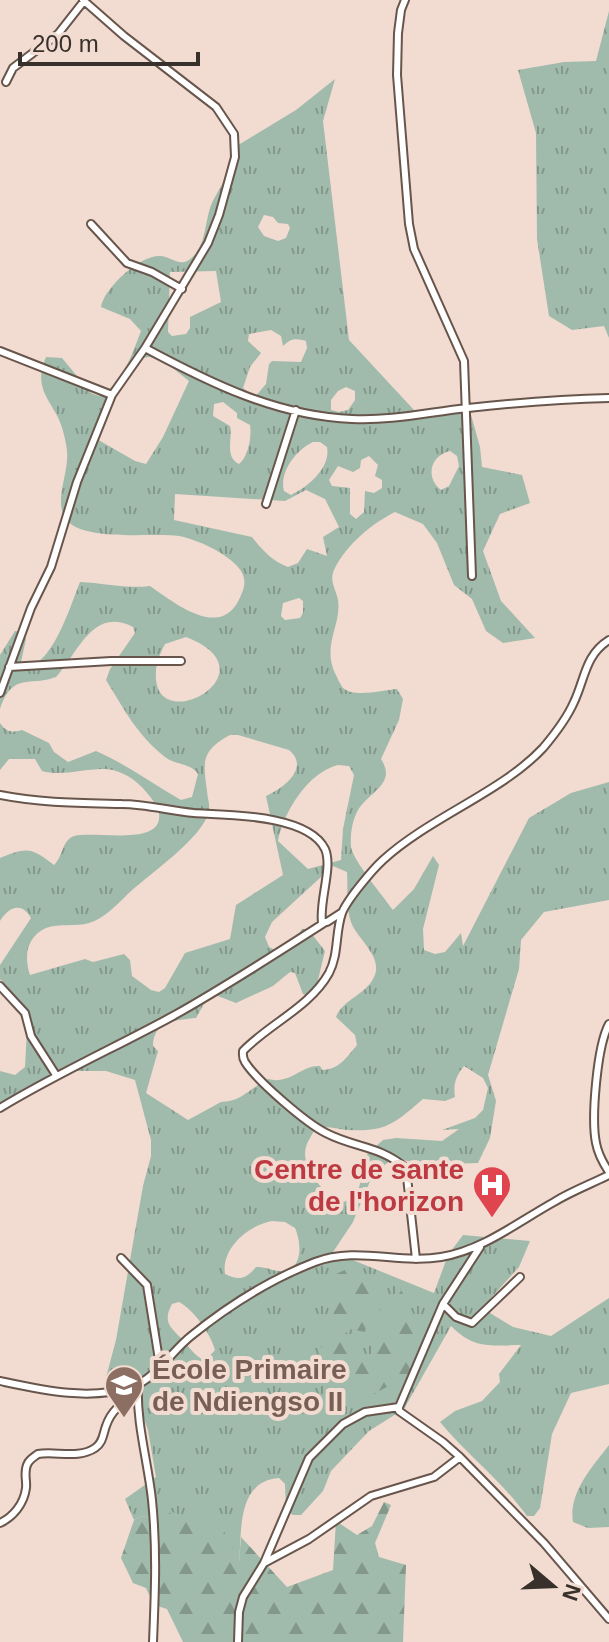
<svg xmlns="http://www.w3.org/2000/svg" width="609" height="1642" font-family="Helvetica,sans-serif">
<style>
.grass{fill:url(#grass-tufts);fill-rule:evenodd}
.forest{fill:url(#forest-firs);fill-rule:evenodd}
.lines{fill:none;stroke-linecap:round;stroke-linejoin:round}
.minor-casing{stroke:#68564c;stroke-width:10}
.minor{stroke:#fff;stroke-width:6}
.labels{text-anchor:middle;stroke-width:8;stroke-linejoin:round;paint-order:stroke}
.health-label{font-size:28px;font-weight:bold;fill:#be3a42;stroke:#f2dbd0;text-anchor:end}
.education-label{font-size:28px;font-weight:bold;fill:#785e54;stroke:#f2dbd0;text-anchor:start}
</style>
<defs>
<pattern id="grass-tufts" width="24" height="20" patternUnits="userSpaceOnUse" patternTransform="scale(2)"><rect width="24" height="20" fill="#a0bbab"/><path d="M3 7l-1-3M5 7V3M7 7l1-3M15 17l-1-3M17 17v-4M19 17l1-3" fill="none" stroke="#83988b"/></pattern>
<pattern id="forest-firs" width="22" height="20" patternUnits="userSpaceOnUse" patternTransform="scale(2)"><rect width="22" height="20" fill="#a0bbab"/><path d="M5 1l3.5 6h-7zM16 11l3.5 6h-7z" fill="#83988b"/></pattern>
</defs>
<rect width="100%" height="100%" fill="#f2dbd0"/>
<path class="grass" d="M609,11V338L604,326L572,330L549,316L537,239L536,133L518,70L564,62L596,61Z
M335,79L323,121L349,340L414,410L449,409L468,404L480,447L482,467L522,475L530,503L500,514L483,551L501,601L535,638L503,643L486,631L472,599L454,585L437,543L423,524L395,512C371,524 346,545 334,570C329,581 336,589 338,600C342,626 320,647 337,677C337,678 342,687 343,688C354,698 383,690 397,689L403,699L399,720L381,759C397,784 370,791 358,810C352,821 350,835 351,847C354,862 383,896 393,910L414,889L433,856L439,865L423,929L424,950L435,954L445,952L461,933L463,946L529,818L571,793L609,782V900L544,912L521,940L519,969L488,1075L496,1101L490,1138L478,1163L420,1165L395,1157L373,1174L353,1222L333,1252L434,1293L448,1255L463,1235L530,1241L519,1267L490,1299V1313L513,1327L551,1336L609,1298V1384L571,1393L552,1434L540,1508L534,1516H527C502,1481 467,1455 440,1422L455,1411L482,1401L500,1382L499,1374L521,1345C490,1345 475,1350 451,1326L404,1409L369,1431L349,1452L331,1471L323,1491L301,1515H293L286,1510L285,1484L279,1478C236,1481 242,1533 239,1563L155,1520L143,1516L134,1520L125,1499L156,1477L148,1430L131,1384L104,1385L116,1340L143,1186L151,1156V1140L135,1080L106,1071H57L0,1109V1071L15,1075L25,1067L28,1012L0,979V965L31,918C22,901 8,907 0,921V858C27,847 31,847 54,865C63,857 62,840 74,836C95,831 156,845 159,819C160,813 158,806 154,802C144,788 133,776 116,771C95,764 66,778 42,771L35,759H9L0,770V723C6,732 12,733 22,730L49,743L54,752L68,762L96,751C126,764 153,784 181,800L192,797L198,774C191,763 175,765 165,757C137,735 124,709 106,680L110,669L135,633L133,627C92,606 78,654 56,677C30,687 13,671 0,709V655L15,631L22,632L26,639L21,662L26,667C53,665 71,604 80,582C104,583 127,589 150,586C176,604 223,642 241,595C246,585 246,576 238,567C225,552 198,540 179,536C152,532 74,544 63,514C57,498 66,477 67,460C68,452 66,443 64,435C58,403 30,393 46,357L62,358L91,393L99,396C123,384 132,354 141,331L130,319L101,307C104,288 140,255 160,256C170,256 179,267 189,260C193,257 196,254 198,250C205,239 206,221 210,208C217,189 235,171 230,150L296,110ZM264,215L273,217L278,223L288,224L290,228L286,238L278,241L264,236L258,227ZM216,271L221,302L190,317V328L186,334L172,336L168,332L170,272ZM271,330L281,336L283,346C291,338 296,338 306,341L307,348L301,362L272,361L269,364L266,384L255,397L243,388L250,367L261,353L248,341L249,334ZM150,357L165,362L189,381L163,437L146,464L135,461L95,438L108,403L141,358ZM346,387L355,391V400L348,410L339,412L331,410V400L338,391ZM223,402L237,413V418L250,425C252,437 248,457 239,464C224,456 233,439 230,426L213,416L214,404ZM313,442H320L327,447C331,468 308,487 291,495L284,491C279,472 296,450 313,442ZM450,451L457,456L459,466L449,486L441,490C425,477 430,456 450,451ZM369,456L378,465L375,476L382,480V488L374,493L365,491L364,512L356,519L350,514V488L332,486L329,480L338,466L353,472L360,468L361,460ZM306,490L325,499L339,527L323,537L327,556L307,549L298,563L288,567C273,562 261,549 252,537L174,520L175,494L285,501ZM299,598L303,601V613L300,618L285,620L281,616L283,603ZM186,637C275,671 160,736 156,679C155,666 159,655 165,644ZM230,735H238L289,750C311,768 282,789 266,796L283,875L236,905L230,939L185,953L165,988L159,992L151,990L132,976L130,960L124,954L93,962L85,959L30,975C24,957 26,937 46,928C59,923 76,927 89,923C104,918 113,908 124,898C145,876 204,839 209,810C210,804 207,796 207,791C203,761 201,751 230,735ZM338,765L349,766L354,775L343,829L341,860L308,869L278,841C283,813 308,772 338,765ZM333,866L347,872C348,887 346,908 351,922C357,939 384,957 374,977C366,995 343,999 336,1017L355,1035L357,1045C346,1058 340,1069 322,1070L320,1066C301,1065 290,1085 268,1079C251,1087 242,1102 221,1102L188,1120L146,1093L158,1051L153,1046C153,1021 177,1020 196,1018L210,993L236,1003L273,986L290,972L295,973L303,994L308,996L316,988L325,951L308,929H302L289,947L279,952L269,947L265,937L272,922ZM464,1066L483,1078L488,1088L483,1110L475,1118L442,1130L459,1129L442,1141L396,1138L383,1140L362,1159C361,1179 363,1200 338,1203C324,1192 300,1168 306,1147C307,1142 312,1135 315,1129C327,1125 335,1129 348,1130C387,1132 395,1123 423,1099L445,1101L455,1097C453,1084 456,1076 464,1066ZM272,1221L285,1222L295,1228C301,1241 304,1269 283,1271C274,1272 266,1266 256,1267C246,1279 239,1281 225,1274C221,1248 249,1225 272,1221ZM179,1302C193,1309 211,1334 215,1350L205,1361C192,1354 190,1347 181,1338C169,1326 163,1321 172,1304Z
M609,1445V1527L588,1528L573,1522C568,1493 593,1466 609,1445Z"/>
<path class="forest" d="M349,1268L361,1278L382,1274L395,1278L425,1337L411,1375L369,1396L343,1387L335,1370L322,1365L318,1357L336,1306L328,1289L332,1276ZM384,1276L395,1280L397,1309L368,1360L361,1361L349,1355L343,1336L349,1329L365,1332L367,1320L380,1310L384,1294L381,1279Z
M384,1502L391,1505L375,1543L379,1557L406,1565L403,1642H183L167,1609L154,1605L146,1588L133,1583L121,1558L134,1520L143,1516L155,1520L172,1512L223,1529L239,1562L241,1537L287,1587L333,1570L336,1521L357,1535L372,1526Z"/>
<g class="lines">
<g class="minor-casing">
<path id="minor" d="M405,0L401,10L398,33L397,75L409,224L414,249L464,361L472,576
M6,82L13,68L58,34L84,1
M91,224L127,263L152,272L182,289
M145,348C210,383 277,416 352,419C392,421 429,412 468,408C514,403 563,399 609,398
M0,351L112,395
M266,504L296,410
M9,667L111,661H181
M0,693L31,608L51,567L77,482L112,395L145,348L208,243L219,215L235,157L234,134L216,107L124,36L83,0
M0,795C40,803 81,803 122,804C146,804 170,811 194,813C227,815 308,814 325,849C333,867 319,901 322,922H327L341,913
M0,986L25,1013L31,1036L56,1075
M609,1024C597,1046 591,1118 596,1143C598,1154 603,1163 609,1172
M0,1108C56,1074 116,1047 173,1016C225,987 274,955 324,923
M480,1247L443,1304L399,1407V1411L443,1442L460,1457L544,1543L609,1619
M121,1258L147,1285L160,1366
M416,1259L406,1168C378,1145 355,1148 326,1133C306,1123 257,1081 245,1062C242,1057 243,1056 243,1051C269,1024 310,1007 329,973C339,954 335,933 342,913C347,900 372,870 383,860C430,817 502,792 543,748C554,735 567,718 574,702C585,679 585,655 609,640
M443,1304L456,1317L472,1323L520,1277
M0,1381C42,1390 89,1401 132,1387C155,1379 172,1351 191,1336C228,1306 271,1279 315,1262C356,1246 399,1264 441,1257C483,1250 518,1222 554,1202C572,1191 591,1184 609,1175
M138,1384C136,1423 148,1462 152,1500C157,1550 155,1593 153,1642
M0,1523C13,1517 24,1504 26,1488C27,1480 23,1471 28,1463C30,1459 34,1457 38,1454C55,1451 79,1459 95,1448C103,1443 103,1434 106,1426C111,1411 123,1401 137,1395
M264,1563L309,1539L371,1496L434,1477L460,1457
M238,1642L239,1612L243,1597L264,1563L309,1458L343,1424L365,1412L399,1407"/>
</g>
<use href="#minor" class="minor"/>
</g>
<defs>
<g id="hospital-pin" transform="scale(2)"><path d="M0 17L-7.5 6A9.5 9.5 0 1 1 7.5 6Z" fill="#e0444e" stroke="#f2dbd0"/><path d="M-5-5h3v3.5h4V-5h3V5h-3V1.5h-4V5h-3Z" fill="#fff"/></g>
<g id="school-pin" transform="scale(2)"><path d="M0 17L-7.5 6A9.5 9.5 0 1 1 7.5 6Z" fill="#8d6e63" stroke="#f2dbd0"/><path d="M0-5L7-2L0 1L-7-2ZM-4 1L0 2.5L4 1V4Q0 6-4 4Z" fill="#fff"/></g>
</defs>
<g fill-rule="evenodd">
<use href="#hospital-pin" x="492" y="1185"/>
<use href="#school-pin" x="124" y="1385"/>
</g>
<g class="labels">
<g class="health-label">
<text x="464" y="1179">Centre de sante<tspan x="464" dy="32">de l'horizon</tspan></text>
</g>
<g class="education-label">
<text x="152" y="1379">École Primaire<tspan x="152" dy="32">de Ndiengso II</tspan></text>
</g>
</g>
<g transform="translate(553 1586) rotate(109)" stroke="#f2dbd0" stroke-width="6" paint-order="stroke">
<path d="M0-6L14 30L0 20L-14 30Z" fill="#38302b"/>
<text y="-12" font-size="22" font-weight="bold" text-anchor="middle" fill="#38302b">N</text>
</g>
<path d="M20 52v12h178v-12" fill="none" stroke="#38302b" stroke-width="4"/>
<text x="32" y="52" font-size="24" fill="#38302b" stroke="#f2dbd0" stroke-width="6" paint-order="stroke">200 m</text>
</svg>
